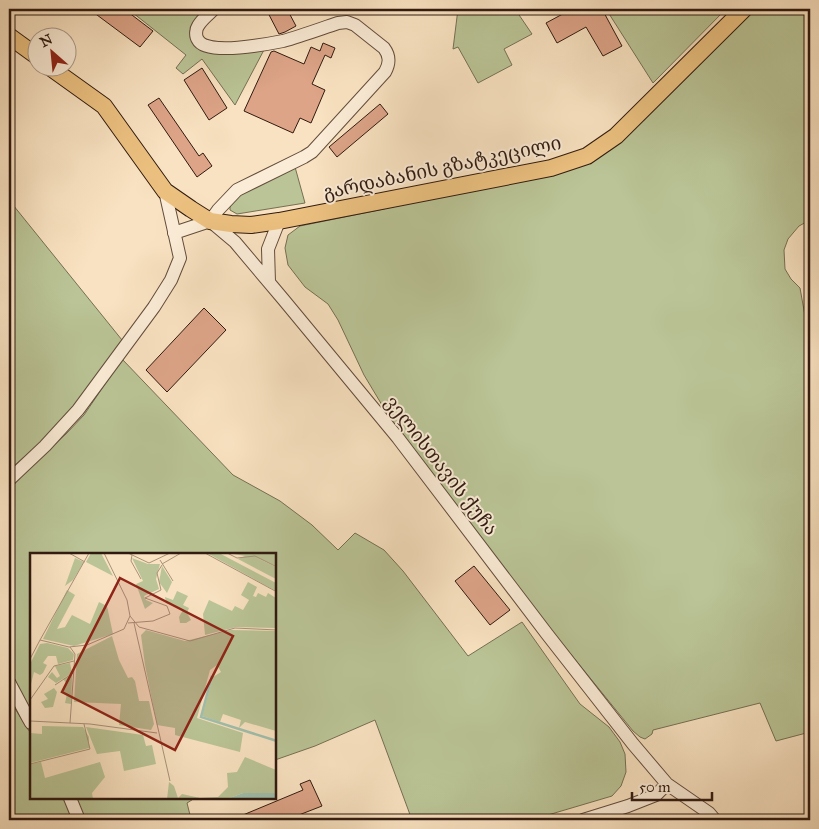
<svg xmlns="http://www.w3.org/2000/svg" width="819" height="829" font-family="'IM FELL Great Primer','Noto Serif Georgian',serif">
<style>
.green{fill:#bac496;stroke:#756f53}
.building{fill:#dda488;stroke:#301a10}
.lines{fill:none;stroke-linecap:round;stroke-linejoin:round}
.minor-casing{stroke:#624c3c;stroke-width:14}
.major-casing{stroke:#301a10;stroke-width:18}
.minor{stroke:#fbecd7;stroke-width:12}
.major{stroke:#ecc180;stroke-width:16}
.labels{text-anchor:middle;stroke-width:4;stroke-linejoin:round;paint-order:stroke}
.street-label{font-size:19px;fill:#301a10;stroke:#fbecd7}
.inset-river{fill:none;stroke:#9fbfad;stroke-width:2.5}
.inset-road{fill:none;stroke:#a9927a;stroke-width:1}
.view{fill:#8f2418;fill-opacity:0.15;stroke:#8f2418;stroke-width:2.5}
.inset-edge{fill:none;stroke:#301a10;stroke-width:2.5}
</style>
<rect width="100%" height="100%" fill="#f9e2c1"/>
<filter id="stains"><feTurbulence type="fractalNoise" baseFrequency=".004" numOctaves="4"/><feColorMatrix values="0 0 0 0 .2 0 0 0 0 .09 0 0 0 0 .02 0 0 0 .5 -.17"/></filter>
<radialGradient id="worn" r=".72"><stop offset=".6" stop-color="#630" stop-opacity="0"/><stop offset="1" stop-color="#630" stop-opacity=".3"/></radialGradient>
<path class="green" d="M128,9H206L193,25L190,31L191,38L265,48L235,105L202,59L183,74L176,68L186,55Z
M458,9H515L532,34L504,49L512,65L478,83L458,47L453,49Z
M606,9H726L653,83Z
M753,9H810V220L799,226L788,239L784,250L785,269L791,279L800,288L810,344V732L776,741L760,703L653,730L652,734L645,739L640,737L633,731L505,573L397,430L364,375L338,320L328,304L305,287L288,265L285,248L288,235L300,226L379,210L518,179L560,173L735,26Z
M295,167L305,203L237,214L230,210V204L240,192Z
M9,200L122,340L76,405L39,444L9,470Z
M122,359L233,475L280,501L312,525L338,550L355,533L384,550L403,571L468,656L522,622L580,704L609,727L620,742L625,754L626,772L621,786L612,796L531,820H412L375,720L315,746L275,760V554H31V715L9,670V490L31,466L66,434L84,415Z
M9,705L14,707L31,734V798H66L74,820H9Z
M75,798H195L187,803L190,815L177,820H85Z"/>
<path class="building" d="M89,9H124L153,31L140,47Z
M266,9H287L296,26L285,32L279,34Z
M572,9H602L622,46L603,56L586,27L557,43L546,23Z
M323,43L335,48L331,58L325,55L312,84L325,90L311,123L300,118L293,133L244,111L271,52L274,51L304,64L311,47L320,51Z
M202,68L227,108L209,120L184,80Z
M159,98L199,156L203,153L212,166L197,177L148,105Z
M380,104L388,114L337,157L329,147Z
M204,308L226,330L167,392L146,370Z
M474,566L510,610L490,625L455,581Z
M310,780L322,806L286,820H231L303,790L300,784Z"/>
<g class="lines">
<g class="minor-casing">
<path id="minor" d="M210,221L235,242L283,299L398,438L547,634L633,744L667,784L709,813L715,820
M174,233L210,221L218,210L237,190L304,157L312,152L385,72C390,63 390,56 384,48L355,25L347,22L338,23C320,29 301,36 283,41C268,44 206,56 198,40C195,36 196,29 198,26C202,19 209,14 214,9
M269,282L268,249L279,221
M9,480L45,446L78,410L154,307L171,280L180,258L165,191
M9,682L27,716L31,723
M70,798L79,820
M583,820L628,806L656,795L667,784"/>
</g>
<g class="major-casing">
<path id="major" d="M9,36L38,57
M51,68L104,106L165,191L191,209L210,221L231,224L251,225L279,221L551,168L587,156L616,136L744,9"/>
</g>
<use href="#minor" class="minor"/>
<use href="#major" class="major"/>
</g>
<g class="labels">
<g class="street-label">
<text transform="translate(442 167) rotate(-12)" y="7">გარდაბანის გზატკეცილი</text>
<text transform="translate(442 465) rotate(52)" y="7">ველისთავის ქუჩა</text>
</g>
</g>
<g transform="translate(30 553)">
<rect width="246" height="246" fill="#f9e2c1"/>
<path d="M61,0H71L83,23L56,9ZM177,0H189L246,30V38ZM198,0H246V13L225,4L246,14V26L208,6L215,3ZM45,5L54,9L43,27L35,33ZM102,5L118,11H130L126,26L129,36L114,43L116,47L123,50L115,56L106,31L113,28ZM132,13L142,29L137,40L129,29ZM218,29L227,34L223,43L226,44L228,40L236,44L238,40L246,45V75L206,74L175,82L173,61L179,47L202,58L205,53L213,57L219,47L211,42ZM37,37L45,42L27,76L35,74L42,62L60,71L69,49L77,53L83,81L44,93L13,86ZM147,38L158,43L153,52L159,55L157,60L161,67L156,70H150L149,64L153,57L136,50L135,44L143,47ZM116,77L155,88L201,77L246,78V178L215,169L209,175L211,167L193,161L190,169L172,163L183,124L191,119L187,112L180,117L167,165L213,180L210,199L145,182V175L127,172L115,112L111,82ZM82,83L89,107L98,125L102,124L105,128L109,148H119L124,171L121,177L89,172L91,151L44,149L47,101ZM17,90L38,95L44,101L43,107L28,111L26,103H18L13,110L17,112L13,120L10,122L4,119L1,131L0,111L10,91ZM40,110L42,120L26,130L18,124L22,119L27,125L30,123L25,113ZM42,122V124L41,151L35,150L37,141L31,140L37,131L33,126ZM24,135L27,139L23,154L15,155L11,149L18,146L14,141ZM12,173L53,174L59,184V195L0,210V180L12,181ZM56,174L113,182L116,193L122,192L126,211L94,218L90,198L67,201ZM215,204L246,217V240H213L197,246H137L139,229L144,233L148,245L152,241L170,245L188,244L198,234L197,220L207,219ZM11,209L15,225L70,209L75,224L62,240L63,246H0V211Z" fill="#bac496"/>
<path d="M213,240H246V246H197Z" fill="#9fbfad"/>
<path class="inset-river" d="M182,123L171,164L247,188"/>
<path class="inset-road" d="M39,0L55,9M74,0L97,47L100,63L109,74L160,88L205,75L247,77M98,0L119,10L140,0M175,0L247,39M197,0L207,5L225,3L247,14M102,2L101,8L111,26M130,7L143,28M132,11L151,0M98,70L123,68L140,61L137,53L115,45L131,37L127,20L132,12M104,70L140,228M10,87L59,0M40,94L45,101L40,170M0,106L10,87L39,94L57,92L94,76L100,63M25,132L43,120M0,147L24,113L44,108M0,168L60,171L127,180M0,211L60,196L54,171"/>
<path class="view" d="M90,25L203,83L145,197L32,139Z"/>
<rect width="246" height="246" class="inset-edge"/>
</g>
<rect width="819" height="829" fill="none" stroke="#f9e2c1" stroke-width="30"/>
<rect x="10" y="10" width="799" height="809" fill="none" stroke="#301a10" stroke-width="2.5"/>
<rect x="15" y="15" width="789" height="799" fill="none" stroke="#301a10"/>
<g transform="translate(52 52) rotate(333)"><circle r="24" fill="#fbecd7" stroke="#aa9887"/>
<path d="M0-4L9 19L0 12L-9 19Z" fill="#8f2418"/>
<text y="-8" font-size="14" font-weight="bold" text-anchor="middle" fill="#301a10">N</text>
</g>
<path d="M632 792v8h80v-8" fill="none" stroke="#301a10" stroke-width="2.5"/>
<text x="639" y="792" font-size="15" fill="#301a10" stroke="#fbecd7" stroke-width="4" paint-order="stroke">50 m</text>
<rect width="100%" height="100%" filter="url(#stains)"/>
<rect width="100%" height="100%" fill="url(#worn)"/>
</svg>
